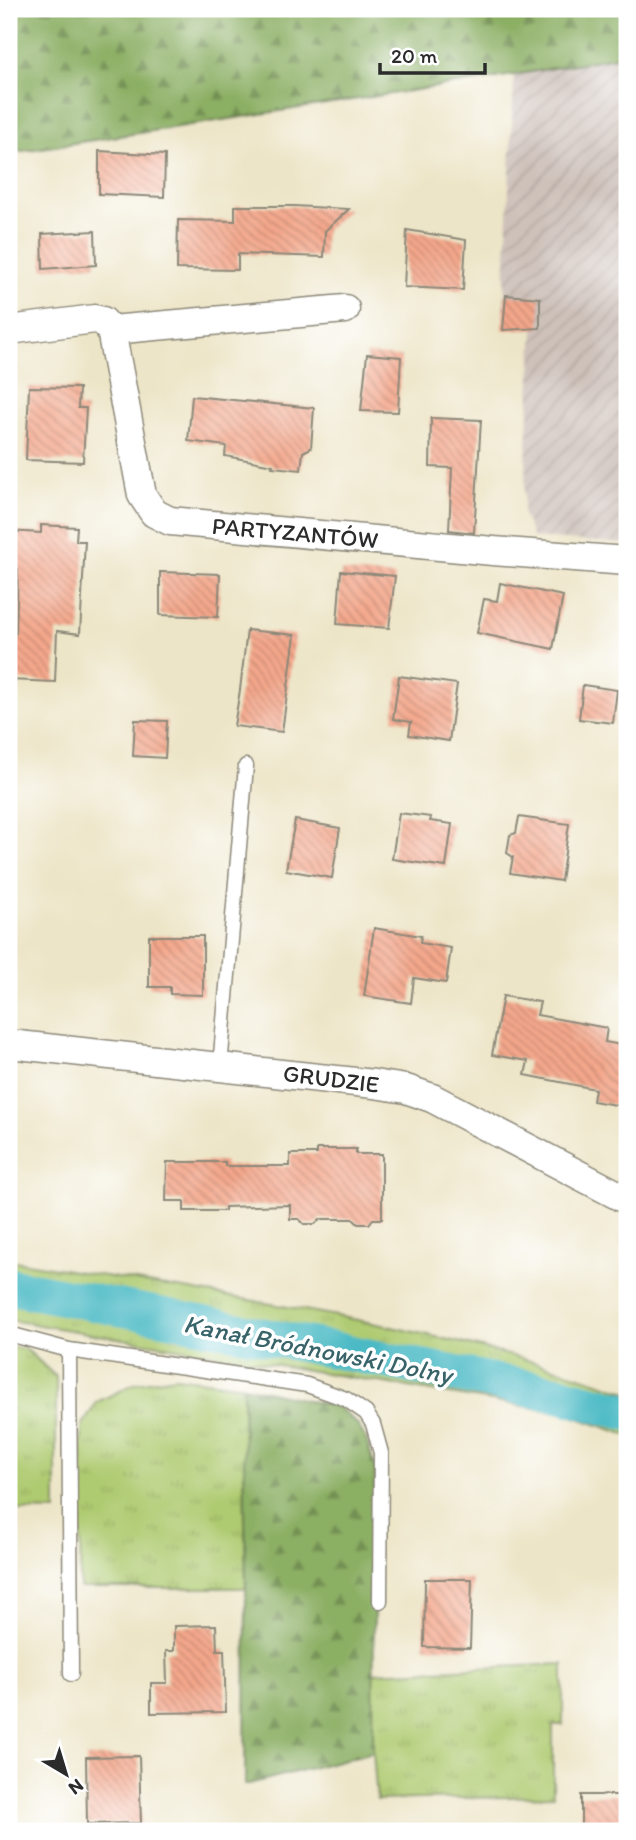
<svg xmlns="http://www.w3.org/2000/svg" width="636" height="1840" font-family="Itim,sans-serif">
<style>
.industrial{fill:url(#industrial-furrows)}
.grass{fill:url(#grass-tufts);stroke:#6d7b4e;stroke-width:2}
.forest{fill:url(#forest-firs);stroke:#5b6d47;stroke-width:2}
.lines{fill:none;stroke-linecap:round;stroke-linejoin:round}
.canal{stroke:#4cbac5;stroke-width:37}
.building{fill:url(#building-back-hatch)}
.lane-casing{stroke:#8c8879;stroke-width:17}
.street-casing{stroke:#8c8879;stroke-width:31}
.lane{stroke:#fff;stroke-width:14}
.street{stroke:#fff;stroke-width:28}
.labels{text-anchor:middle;stroke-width:7;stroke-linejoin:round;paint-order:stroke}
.street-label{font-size:24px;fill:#2b2b2b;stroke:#fff}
.water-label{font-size:26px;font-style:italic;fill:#386469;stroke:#fff}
</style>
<defs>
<pattern id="industrial-furrows" width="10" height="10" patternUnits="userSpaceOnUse" patternTransform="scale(1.75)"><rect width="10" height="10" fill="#cec1ba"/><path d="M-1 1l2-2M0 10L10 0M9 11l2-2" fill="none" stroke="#b1a6a0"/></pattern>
<pattern id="grass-tufts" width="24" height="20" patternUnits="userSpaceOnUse" patternTransform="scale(1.75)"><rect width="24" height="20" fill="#afcb71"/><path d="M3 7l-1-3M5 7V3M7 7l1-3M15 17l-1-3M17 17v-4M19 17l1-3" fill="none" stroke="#97ae62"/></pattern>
<pattern id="forest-firs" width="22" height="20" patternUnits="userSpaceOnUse" patternTransform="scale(1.75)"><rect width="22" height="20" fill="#8baf63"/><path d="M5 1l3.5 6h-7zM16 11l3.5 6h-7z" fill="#728f52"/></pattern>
<pattern id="building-back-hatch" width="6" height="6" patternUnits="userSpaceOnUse" patternTransform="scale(1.75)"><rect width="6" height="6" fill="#f4a78b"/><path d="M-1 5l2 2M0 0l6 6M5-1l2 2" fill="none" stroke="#c68872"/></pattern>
</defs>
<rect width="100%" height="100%" fill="#fff"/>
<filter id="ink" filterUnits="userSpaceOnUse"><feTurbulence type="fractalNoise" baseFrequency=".0143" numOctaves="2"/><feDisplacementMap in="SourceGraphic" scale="14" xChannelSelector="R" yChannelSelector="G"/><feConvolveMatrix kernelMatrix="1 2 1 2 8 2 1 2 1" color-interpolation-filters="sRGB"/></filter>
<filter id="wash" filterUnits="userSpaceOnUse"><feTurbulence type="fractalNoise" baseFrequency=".00686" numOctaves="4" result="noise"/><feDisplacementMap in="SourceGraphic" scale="28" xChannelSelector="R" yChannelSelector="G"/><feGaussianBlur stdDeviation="1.57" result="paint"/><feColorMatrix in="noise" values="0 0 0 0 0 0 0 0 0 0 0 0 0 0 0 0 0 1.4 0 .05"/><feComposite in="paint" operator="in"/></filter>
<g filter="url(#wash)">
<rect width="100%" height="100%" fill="#ede5c7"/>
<path class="industrial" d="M627,55V544L533,538L523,514L534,329L503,330L514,75Z"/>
<path class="grass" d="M9,1260C215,1296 430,1321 627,1392V1435L564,1413L9,1320Z
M9,1346L27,1350L56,1377V1511L9,1510Z
M176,1377L243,1386L246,1588H80L82,1426L97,1402L136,1383Z
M563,1664V1725H553V1796L377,1800L373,1752V1673Z"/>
<path class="forest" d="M9,9H627V55L514,75L9,153Z
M243,1386L338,1407L357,1424L366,1439L375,1468L373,1752L245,1785L246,1588Z"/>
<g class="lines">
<path class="canal" d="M9,1286L557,1394L627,1412"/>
</g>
<g id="blocks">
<path class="building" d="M99,151L165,155L164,197L99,194Z
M235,206H294L349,209L325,231L324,257L238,254V270L177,269L178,220L235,221Z
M407,230L466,240L463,290L404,287Z
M95,231L96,265L43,269L42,234Z
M506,295L540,298V328L503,330Z
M367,354L401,357L398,412L361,411Z
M29,387L79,388L78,408H86L83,462L26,460Z
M192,396L314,408L311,448L303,452L301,470L272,467L273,465L225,456L226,446L188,441Z
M431,418L481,420L474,533L449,530L452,468L430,467Z
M41,525L77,527L76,541H85L80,634L57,631L55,682L9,680V632L16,633L18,569L9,568V531L41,533Z
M341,571L395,576L389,628L337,624Z
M160,572L220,574L218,617L160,615Z
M500,583L563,596L553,649L477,633L484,599L497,601Z
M247,630L295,635L282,732L234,726L240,690Z
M399,676L457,684L449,741L409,735L411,722L393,719Z
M583,685L617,690L613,723L579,719Z
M135,720L167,721L165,758L133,756Z
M399,813L431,817L430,821L452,824L446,867L392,859Z
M519,817L569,824L561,881L510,873L513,857L507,853L510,835L516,833Z
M295,820L340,828L332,878L286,870Z
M374,928L421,936L420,943L451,948L446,983L414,978L411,1003L364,996Z
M149,936H203V995L170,994V987H149Z
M503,996L540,1002L537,1015L607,1028L605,1042L627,1046V1107L593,1101L595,1089L525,1075L528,1061L492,1055Z
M317,1149H356V1154H382V1219H373L369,1224H358L353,1219H320L315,1224H304L299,1219H290V1205L225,1207V1211H184V1201H166L167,1162H225V1166H290V1154H317Z
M425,1579H472L470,1648L424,1647Z
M216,1625L217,1650H224L226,1712L151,1713V1683H167L166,1651H174V1626Z
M139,1756L141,1823L87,1824L86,1757Z
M581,1795H627V1831H581Z"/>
</g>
</g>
<g filter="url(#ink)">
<use href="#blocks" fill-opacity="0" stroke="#8c8879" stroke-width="2"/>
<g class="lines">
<g class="lane-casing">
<path id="lane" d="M220,1067L246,766
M9,1334L69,1350L71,1674
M69,1350L307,1385L346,1399L366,1413L373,1424L381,1453L380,1601"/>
</g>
<g class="street-casing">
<path id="street" d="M9,330L95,319L103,321L111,330L142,495L154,513L170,521L493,551L627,561
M111,330L345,309
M9,1044L374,1084L406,1089L432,1098L627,1200"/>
</g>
<use href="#lane" class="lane"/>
<use href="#street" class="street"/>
</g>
</g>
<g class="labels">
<g class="street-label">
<text transform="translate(295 533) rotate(5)" y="8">PARTYZANTÓW</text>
<text transform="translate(331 1079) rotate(7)" y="8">GRUDZIE</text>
</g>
<g class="water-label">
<text transform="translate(318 1349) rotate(11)" y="9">Kanał Bródnowski Dolny</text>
</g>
</g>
<rect width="636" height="1840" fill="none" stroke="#fff" stroke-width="35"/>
<g transform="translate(66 1774) rotate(142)" stroke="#ffffff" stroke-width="5" paint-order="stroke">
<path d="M0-5L12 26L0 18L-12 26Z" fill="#2b2b2b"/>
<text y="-10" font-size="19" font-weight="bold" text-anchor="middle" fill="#2b2b2b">N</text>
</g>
<path d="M380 63v10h105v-10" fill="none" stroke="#2b2b2b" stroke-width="3.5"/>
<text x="391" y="63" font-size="21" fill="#2b2b2b" stroke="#ffffff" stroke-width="5" paint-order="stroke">20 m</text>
</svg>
